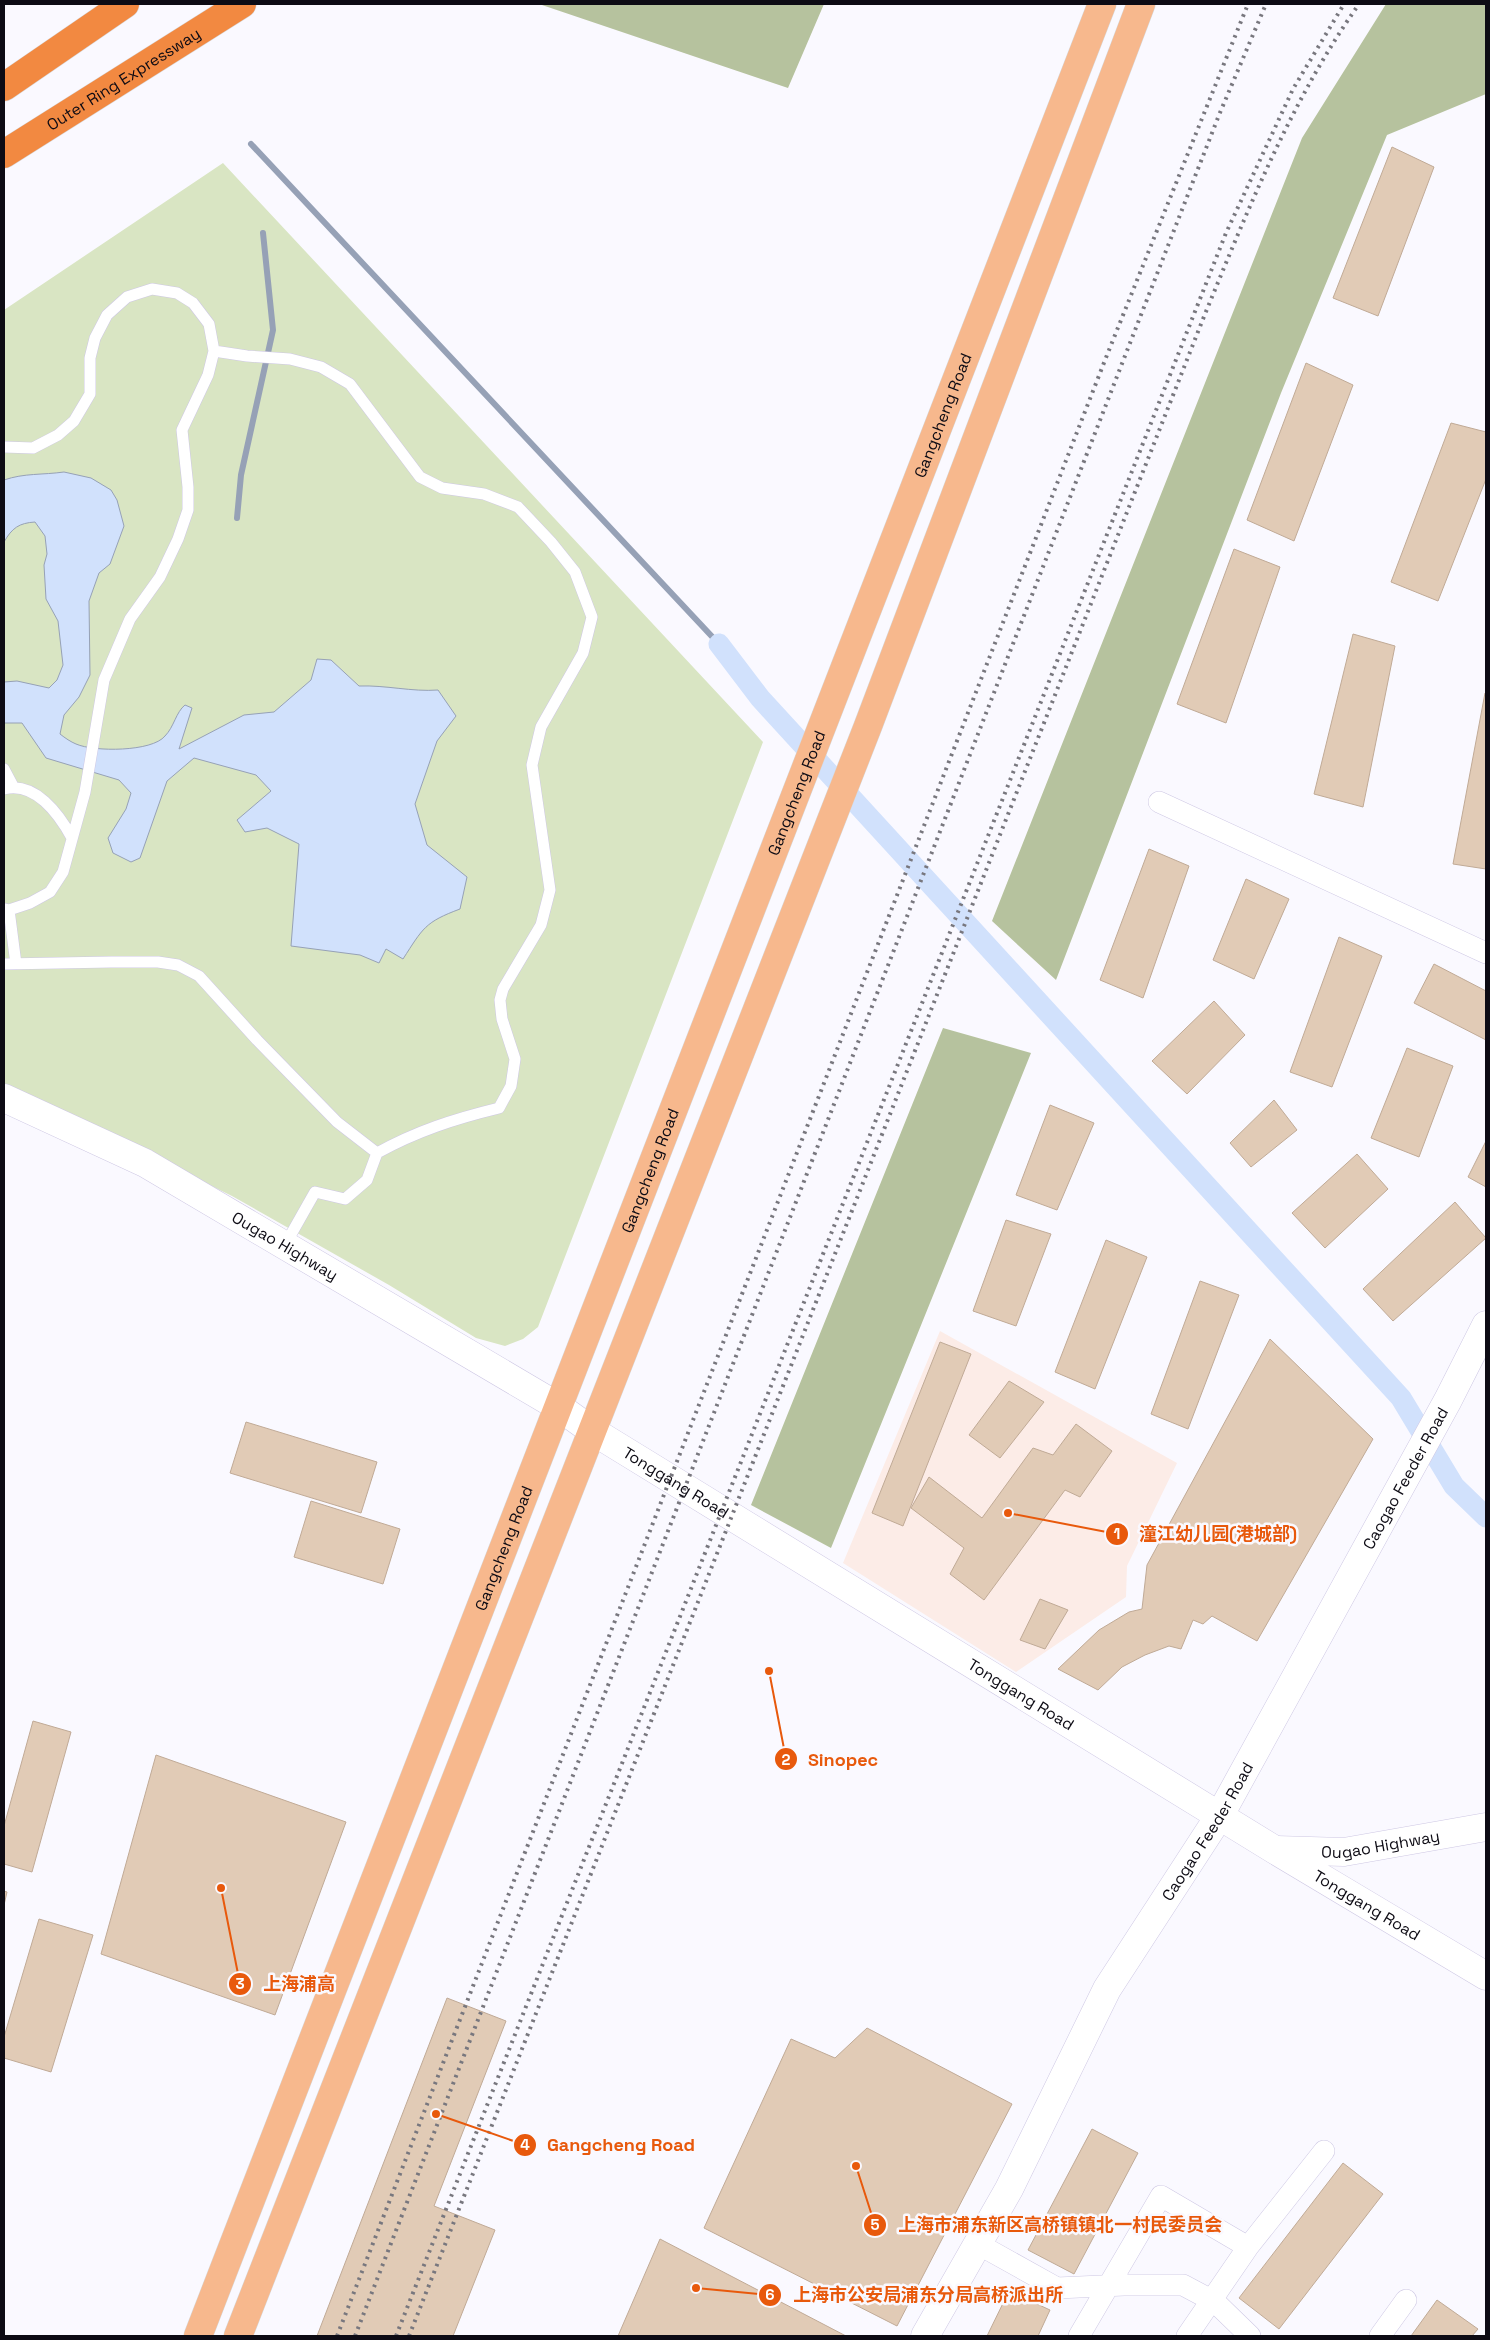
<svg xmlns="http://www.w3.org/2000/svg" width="1490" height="2340" font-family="'Space Grotesk','Noto Sans SC',sans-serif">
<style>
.education{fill:#fcece7}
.green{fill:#d9e5c3}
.forest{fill:#b6c29e}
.water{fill:#d1e1fc;stroke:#96a1b6}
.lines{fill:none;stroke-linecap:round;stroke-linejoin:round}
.stream{stroke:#96a1b6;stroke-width:6}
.canal{stroke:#d1e1fc;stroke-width:21}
.building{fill:#e1cbb6;stroke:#c0aa96}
.lane-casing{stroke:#cec8e4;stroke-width:12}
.street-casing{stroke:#cec8e4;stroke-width:22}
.secondary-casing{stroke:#cec8e4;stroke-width:29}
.primary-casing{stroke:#d8d8d9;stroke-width:29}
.highway-casing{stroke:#d8d8d9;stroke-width:29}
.lane{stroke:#fff;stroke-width:11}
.street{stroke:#fff;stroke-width:21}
.secondary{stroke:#fff;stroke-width:28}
.primary{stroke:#f7b88d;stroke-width:28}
.highway{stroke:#f28941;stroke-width:28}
.rail{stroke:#78777e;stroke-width:4;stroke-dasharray:2.5 5;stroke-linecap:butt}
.labels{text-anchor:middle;stroke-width:5;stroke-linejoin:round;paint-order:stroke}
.street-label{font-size:16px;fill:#0d0b14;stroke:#faf9ff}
.leader{fill:none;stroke:#e8590c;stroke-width:2}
.callout-dot{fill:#e8590c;stroke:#faf9ff;stroke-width:2}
.mark-label{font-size:15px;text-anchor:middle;font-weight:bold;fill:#fff}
.callout-label{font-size:18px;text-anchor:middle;font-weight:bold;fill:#e8590c;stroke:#faf9ff;stroke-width:5;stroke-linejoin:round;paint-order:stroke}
</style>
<rect width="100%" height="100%" fill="#faf9ff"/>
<path class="education" d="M940,1331L1177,1463L1127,1566L1126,1597L1016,1672L843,1563Z"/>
<path class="green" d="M223,163L763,742L538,1327L523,1339L505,1346L476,1338L389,1285L232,1196L4,1084V310Z"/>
<path class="forest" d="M539,4H824L788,88Z
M1386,4H1486V94L1387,135L1281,393L1056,980L992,921L1302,138Z
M943,1028L1031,1053L831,1548L751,1505Z"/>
<path class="water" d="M64,472L91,478L111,490L117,500L124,526L110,564L99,573L89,601L90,675L79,697L64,715L60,734C65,738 71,742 76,744C94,752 152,752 165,736C174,727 176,712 185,705L192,708L179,749L244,715L274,712L311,680L317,659L331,660L359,686C386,685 412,692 438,690L456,716L437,741L415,804L427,845L467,877L460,909C425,922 423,928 403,959L386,949L379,963L360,955L291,946L299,844L267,828L245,832L237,820L271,791L256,775L194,758L167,781L140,858L131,862L113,853L108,838L126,809L131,793L119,780L46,758L22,723H4V682L17,681L49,688L57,680L63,665L58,621L46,599L44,565L47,554L45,536L35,522C19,523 12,528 4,542V480C24,473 43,475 64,472Z"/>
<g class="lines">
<path class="stream" d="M251,144L719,644
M237,518L241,475L273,330L263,233"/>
<path class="canal" d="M719,644L760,698L1401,1398L1454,1486L1486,1517"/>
</g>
<path class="building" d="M1392,147L1434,167L1378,316L1333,298Z
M1306,363L1353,385L1294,541L1247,520Z
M1451,423L1486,432V479L1438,601L1391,582Z
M1234,549L1280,567L1226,723L1177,704Z
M1353,634L1395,646L1363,807L1314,794Z
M1485,693H1486V869L1453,864Z
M1149,849L1189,866L1143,998L1100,980Z
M1246,879L1289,899L1254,979L1213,960Z
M1339,937L1382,956L1332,1087L1290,1072Z
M1434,964L1486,991V1040L1414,1003Z
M1214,1001L1245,1035L1187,1094L1152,1061Z
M1407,1048L1453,1066L1419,1157L1371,1138Z
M1274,1100L1297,1130L1251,1167L1230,1143Z
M1050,1105L1094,1123L1057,1210L1016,1195Z
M1486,1141V1187L1468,1177Z
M1357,1154L1388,1189L1325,1248L1292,1213Z
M1455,1202L1486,1238L1393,1321L1363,1289Z
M1006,1220L1051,1234L1016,1326L973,1311Z
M1106,1240L1147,1257L1095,1389L1055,1372Z
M1200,1281L1239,1295L1188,1429L1151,1414Z
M1270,1339L1373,1439L1257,1641L1212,1616L1203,1624L1193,1620L1181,1649L1169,1646L1145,1655L1122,1667L1098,1690L1058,1669L1099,1630L1129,1612L1142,1609L1147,1565Z
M940,1342L971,1354L903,1526L872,1513Z
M1009,1381L1044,1402L1000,1458L969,1435Z
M246,1422L377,1462L361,1513L230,1473Z
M1076,1424L1112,1451L1080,1497L1065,1490L984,1600L950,1574L964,1548L911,1508L929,1477L982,1518L1033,1448L1053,1455Z
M311,1501L400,1529L383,1584L294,1557Z
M1040,1599L1068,1610L1045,1649L1020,1640Z
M33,1721L71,1732L32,1872L4,1864V1826Z
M156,1755L346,1822L275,2015L101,1954Z
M4,1891L7,1892L4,1905Z
M39,1919L93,1935L51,2072L4,2058V2037Z
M447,1998L506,2021L434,2206L495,2230L453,2336H317Z
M867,2028L1012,2104L897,2326L704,2228L791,2039L835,2058Z
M1092,2129L1138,2153L1074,2274L1028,2250Z
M1343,2163L1383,2194L1279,2329L1239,2298Z
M660,2239L846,2336H618Z
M1009,2291L1050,2310L1038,2336H987Z
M1437,2300L1478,2329L1472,2336H1411Z"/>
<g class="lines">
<g class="lane-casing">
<path id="lane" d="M4,447L33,448L58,435L74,421L90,394V358L95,338L107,315L127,297L152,289L177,293L193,303L209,324L214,351L208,375L182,430L188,487V510L178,539L160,577L130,619L104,680L85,792L63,872L50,892L30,903L9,910L4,909
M4,769L13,786
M4,789C35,781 59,814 72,838
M9,910L16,964
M4,964L111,962H158L178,965L199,976L257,1040L337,1122L377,1153C417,1131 454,1119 499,1108L511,1086L515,1059L502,1019L500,1000L503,989L541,925L550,890L532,765L541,727L583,653L592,617L575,572L551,542L518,507L484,494L442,488L420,477L350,384L321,367L290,359L247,356L214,351
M285,1245L315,1192L345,1199L367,1180L377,1153"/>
</g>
<g class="street-casing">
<path id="street" d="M1159,802L1486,953
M978,2244L1057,2288L1124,2285H1183L1215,2302L1250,2336
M1079,2336L1161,2196L1248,2247L1324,2151
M1187,2336L1248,2247
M1380,2336L1406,2300"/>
</g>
<g class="secondary-casing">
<g id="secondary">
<path id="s1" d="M4,1098L145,1163L559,1407L591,1430L1275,1850L1486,1976"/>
<path id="s2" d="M1276,1850L1344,1852L1486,1827"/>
<path id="s3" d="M925,2336L1009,2189L1107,1989L1220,1815L1448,1400L1486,1325"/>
</g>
</g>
<g class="primary-casing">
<g id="primary">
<path id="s4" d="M198,2336L1102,4"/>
<path d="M238,2336L868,726L1141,4"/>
</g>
</g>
<g class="highway-casing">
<g id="highway">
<path d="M4,87L125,4"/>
<path id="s5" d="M4,154L242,4"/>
</g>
</g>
<use href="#lane" class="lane"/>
<use href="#street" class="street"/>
<use href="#secondary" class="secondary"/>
<use href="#primary" class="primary"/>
<use href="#highway" class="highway"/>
<path class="rail" d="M337,2336L1107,355L1248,4
M355,2336L1123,361L1219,115L1266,4
M396,2336L1226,233L1293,89L1344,4
M409,2336L1205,314C1249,207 1292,99 1359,4"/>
</g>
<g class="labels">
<g class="street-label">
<text dy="6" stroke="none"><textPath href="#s5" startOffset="141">Outer Ring Expressway</textPath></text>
<text dy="6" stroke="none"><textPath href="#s4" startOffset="2060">Gangcheng Road</textPath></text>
<text dy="6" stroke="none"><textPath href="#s4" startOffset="1655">Gangcheng Road</textPath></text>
<text dy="6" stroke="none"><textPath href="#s4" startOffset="1250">Gangcheng Road</textPath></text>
<text dy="6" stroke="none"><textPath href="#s1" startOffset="318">Ougao Highway</textPath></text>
<text dy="6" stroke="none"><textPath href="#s3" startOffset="984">Caogao Feeder Road</textPath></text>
<text dy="6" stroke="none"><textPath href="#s1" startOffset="775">Tonggang Road</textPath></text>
<text dy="6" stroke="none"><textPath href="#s4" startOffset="845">Gangcheng Road</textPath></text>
<text dy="6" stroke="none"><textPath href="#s1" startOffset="1180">Tonggang Road</textPath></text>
<text dy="6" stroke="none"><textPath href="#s3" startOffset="579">Caogao Feeder Road</textPath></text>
<text dy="6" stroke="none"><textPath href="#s2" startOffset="105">Ougao Highway</textPath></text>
<text dy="6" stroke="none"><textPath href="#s1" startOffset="1585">Tonggang Road</textPath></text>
</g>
</g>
<path class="leader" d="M1008 1513L1117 1534M769 1671L786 1759M221 1888L240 1984M436 2114L525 2145M856 2166L875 2225M696 2288L770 2295"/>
<g class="callout-dot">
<circle cx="1008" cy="1513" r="5"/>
<circle cx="769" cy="1671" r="5"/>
<circle cx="221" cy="1888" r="5"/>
<circle cx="436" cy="2114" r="5"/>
<circle cx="856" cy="2166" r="5"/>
<circle cx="696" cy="2288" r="5"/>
<circle cx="1117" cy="1534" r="12"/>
<circle cx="786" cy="1759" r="12"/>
<circle cx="240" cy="1984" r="12"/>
<circle cx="525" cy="2145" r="12"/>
<circle cx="875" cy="2225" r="12"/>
<circle cx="770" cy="2295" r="12"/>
</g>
<g class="mark-label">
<text x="1117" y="1539">1</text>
<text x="786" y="1765">2</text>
<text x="240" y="1989">3</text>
<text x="525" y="2150">4</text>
<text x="875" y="2230">5</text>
<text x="770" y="2300">6</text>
</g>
<g class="callout-label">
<text x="1218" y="1540">潼江幼儿园(港城部)</text>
<text x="843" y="1766">Sinopec</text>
<text x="299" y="1990">上海浦高</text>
<text x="621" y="2151">Gangcheng Road</text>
<text x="1060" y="2231">上海市浦东新区高桥镇镇北一村民委员会</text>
<text x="928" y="2301">上海市公安局浦东分局高桥派出所</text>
</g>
<rect width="1490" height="2340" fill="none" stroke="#0d0b14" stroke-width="10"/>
</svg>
